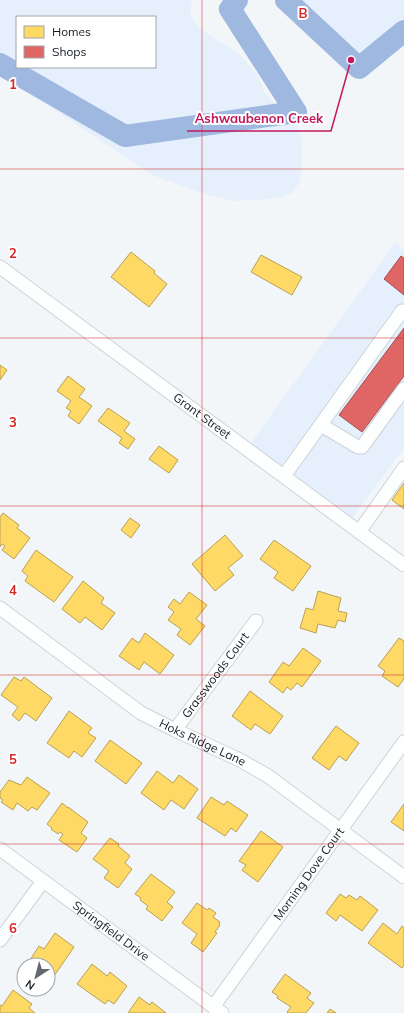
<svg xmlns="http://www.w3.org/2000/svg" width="404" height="1013" font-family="Mulish,sans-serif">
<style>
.built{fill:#e6effc;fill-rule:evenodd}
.homes{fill:#ffd966;stroke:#b9a053}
.shops{fill:#e06666;stroke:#a35053}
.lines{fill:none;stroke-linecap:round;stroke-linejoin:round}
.river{stroke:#9fb8e0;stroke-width:22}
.minor-casing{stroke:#ced3da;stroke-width:15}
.minor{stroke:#fdfefe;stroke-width:13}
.grid{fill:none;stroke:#d62828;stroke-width:1;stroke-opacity:0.55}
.labels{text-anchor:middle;stroke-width:4;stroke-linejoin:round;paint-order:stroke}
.street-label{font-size:12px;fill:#161c27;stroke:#fff}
.grid-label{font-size:13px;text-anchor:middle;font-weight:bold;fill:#d62828;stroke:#fff;stroke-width:4;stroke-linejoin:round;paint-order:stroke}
.leader{fill:none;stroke:#c2185b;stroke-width:1.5}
.callout-dot{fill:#c2185b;stroke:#fff;stroke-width:1.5}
.callout-label{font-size:13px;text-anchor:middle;font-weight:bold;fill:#c2185b;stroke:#fff;stroke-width:4;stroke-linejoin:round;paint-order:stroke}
</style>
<rect width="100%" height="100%" fill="#f3f6f9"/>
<path class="built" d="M0,0H192L190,16L198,27L216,40L239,54L252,69L260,81L264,92L271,100L297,124L302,140V170L299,183L293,192L283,197L259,200L232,201L202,193L152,175L47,105L0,69ZM17,17H155V67H17Z
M291,0H404V26L363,60L358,61L351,60L325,31Z
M395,243L404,249V448L352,518L251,443Z"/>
<path class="homes" d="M131,252L155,271L154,273L167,284L149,307L111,277Z
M261,255L302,277L292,295L251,272Z
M0,365L7,370L0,380Z
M68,376L85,389L79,397L92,406L79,424L68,416L71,411L66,408L71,401L57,391Z
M108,408L130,423L124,431L135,439L128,449L119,443L122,438L98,421Z
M159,446L178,460L169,473L149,459Z
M404,483V509L392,500Z
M3,513L19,525L17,528L30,538L14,559L2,550L5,546L2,544L0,547V517Z
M130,518L140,525L131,538L121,530Z
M225,535L243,556L228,568L234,575L215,591L192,564Z
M274,540L311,566L293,591L274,578L278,572L260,559Z
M36,550L73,577L54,602L25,581L28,576L22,571Z
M83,581L104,598L101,603L115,613L102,630L85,617L80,623L62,609Z
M318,591L341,598L338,611L347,613L345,622L338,620L335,628L318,624L316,633L300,628L306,608L313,610Z
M189,592L207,605L196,619L205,626L190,645L177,635L181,629L168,620L174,612L168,607L174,599L180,604Z
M145,633L174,655L160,674L144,662L139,670L119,656L132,638L139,643Z
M399,638L404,641V679L398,687L382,676L385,671L378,666Z
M303,648L321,661L302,687L297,683L291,690L287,687L283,693L269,682L283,662L289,666Z
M14,677L21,681L24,677L52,698L36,721L25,713L19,721L12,715L18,707L1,695Z
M250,691L283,716L270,734L255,724L251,730L232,716Z
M69,711L92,728L88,733L96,738L82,757L74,751L69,758L47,743Z
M336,726L359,743L346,761L339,756L329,770L312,758Z
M110,740L142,763L126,784L95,761Z
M157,771L173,783L179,775L198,789L184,809L171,800L164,810L141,793Z
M27,777L50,793L37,810L32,807L28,811L17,803L13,810L1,802L3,800L0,798V792L9,780L21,785Z
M211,797L224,805L227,801L248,815L236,832L231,828L225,836L197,818Z
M62,803L68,808V807L88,822L81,833L87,838L77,852L59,840L63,834L60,832L58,834L51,829L52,828L47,824Z
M404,804V831L391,822Z
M261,831L283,847L258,882L242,870L246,865L239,861Z
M110,838L119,844L118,846L130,856L125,863L132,869L118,888L104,878L109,871L93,859Z
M151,874L175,892L167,902L173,907L162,921L146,909L148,906L140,900L141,898L135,894Z
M340,894L346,898L349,895L357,900L360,896L378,910L362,931L340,915L336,921L326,913Z
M197,903L207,910L209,908L216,913L213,917L220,922L219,924L220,925L215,932L217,933L203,952L191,943L197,934L182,923Z
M383,923L397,934L402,926L404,928V965L402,968L368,943Z
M55,933L74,947L54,976L48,971V965H30L28,963L39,946L44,949Z
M92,964L107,976L110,972L127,986L114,1004L108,1000L105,1004L77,984Z
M285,974L311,993L307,998L314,1003L306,1013H288L287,1012L291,1007L277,998L278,996L272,992Z
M13,990L32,1004L29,1008L35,1013H0V1005L2,1006Z
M139,997L150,1005L152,1002L166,1013H128Z
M330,1009L336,1013H327Z"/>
<path class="shops" d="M401,256L404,258V295L384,279Z
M404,328V376L362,432L339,415Z"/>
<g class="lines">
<path class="river" d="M286,0L359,68L404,31
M0,64L125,136L296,112L230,9L237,0"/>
<g class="minor-casing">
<g id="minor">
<path id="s1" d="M0,267L404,565"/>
<path d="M321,425L358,447H362L404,389"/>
<path d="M284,476L402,311L404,313"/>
<path d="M359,532L404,468"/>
<path id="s2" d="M0,608L141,713L175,730L240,760L268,776L404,877"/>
<path id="s3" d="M175,730L256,621"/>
<path id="s4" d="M0,849L222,1013"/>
<path d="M0,940L43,881"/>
<path id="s5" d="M213,1007L404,742"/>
</g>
</g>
<use href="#minor" class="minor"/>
</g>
<path class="grid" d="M202,0V1013M0,169H404M0,338H404M0,506H404M0,675H404M0,844H404"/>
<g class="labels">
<g class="street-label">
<text dy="4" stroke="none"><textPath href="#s1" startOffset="251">Grant Street</textPath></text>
<text dy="4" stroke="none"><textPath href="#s3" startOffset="68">Grasswoods Court</textPath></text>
<text dy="4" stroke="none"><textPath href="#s2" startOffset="244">Hoks Ridge Lane</textPath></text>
<text dy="4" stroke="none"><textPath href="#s5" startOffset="164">Morning Dove Court</textPath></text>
<text dy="4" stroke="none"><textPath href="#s4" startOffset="138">Springfield Drive</textPath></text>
</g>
</g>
<g class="grid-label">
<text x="303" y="18">B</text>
<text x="13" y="89">1</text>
<text x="13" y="258">2</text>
<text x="13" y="427">3</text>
<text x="13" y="595">4</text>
<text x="13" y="764">5</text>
<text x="13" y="933">6</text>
</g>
<path class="leader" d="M351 60L331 131H187"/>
<circle class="callout-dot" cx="351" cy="60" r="4"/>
<g class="callout-label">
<text x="259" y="123">Ashwaubenon Creek</text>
</g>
<rect x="16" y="16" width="140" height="52" fill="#ffffff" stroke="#a2a4a9"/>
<rect x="24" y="26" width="20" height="12" fill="#ffd966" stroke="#a2a4a9"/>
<text x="52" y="36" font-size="12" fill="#161c27">Homes</text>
<rect x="24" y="46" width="20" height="12" fill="#e06666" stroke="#a2a4a9"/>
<text x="52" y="56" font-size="12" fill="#161c27">Shops</text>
<g transform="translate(36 977) rotate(216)"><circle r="19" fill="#ffffff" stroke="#a2a4a9"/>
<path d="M0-3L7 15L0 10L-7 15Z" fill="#636870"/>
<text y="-6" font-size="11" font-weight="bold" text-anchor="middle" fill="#161c27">N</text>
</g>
</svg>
